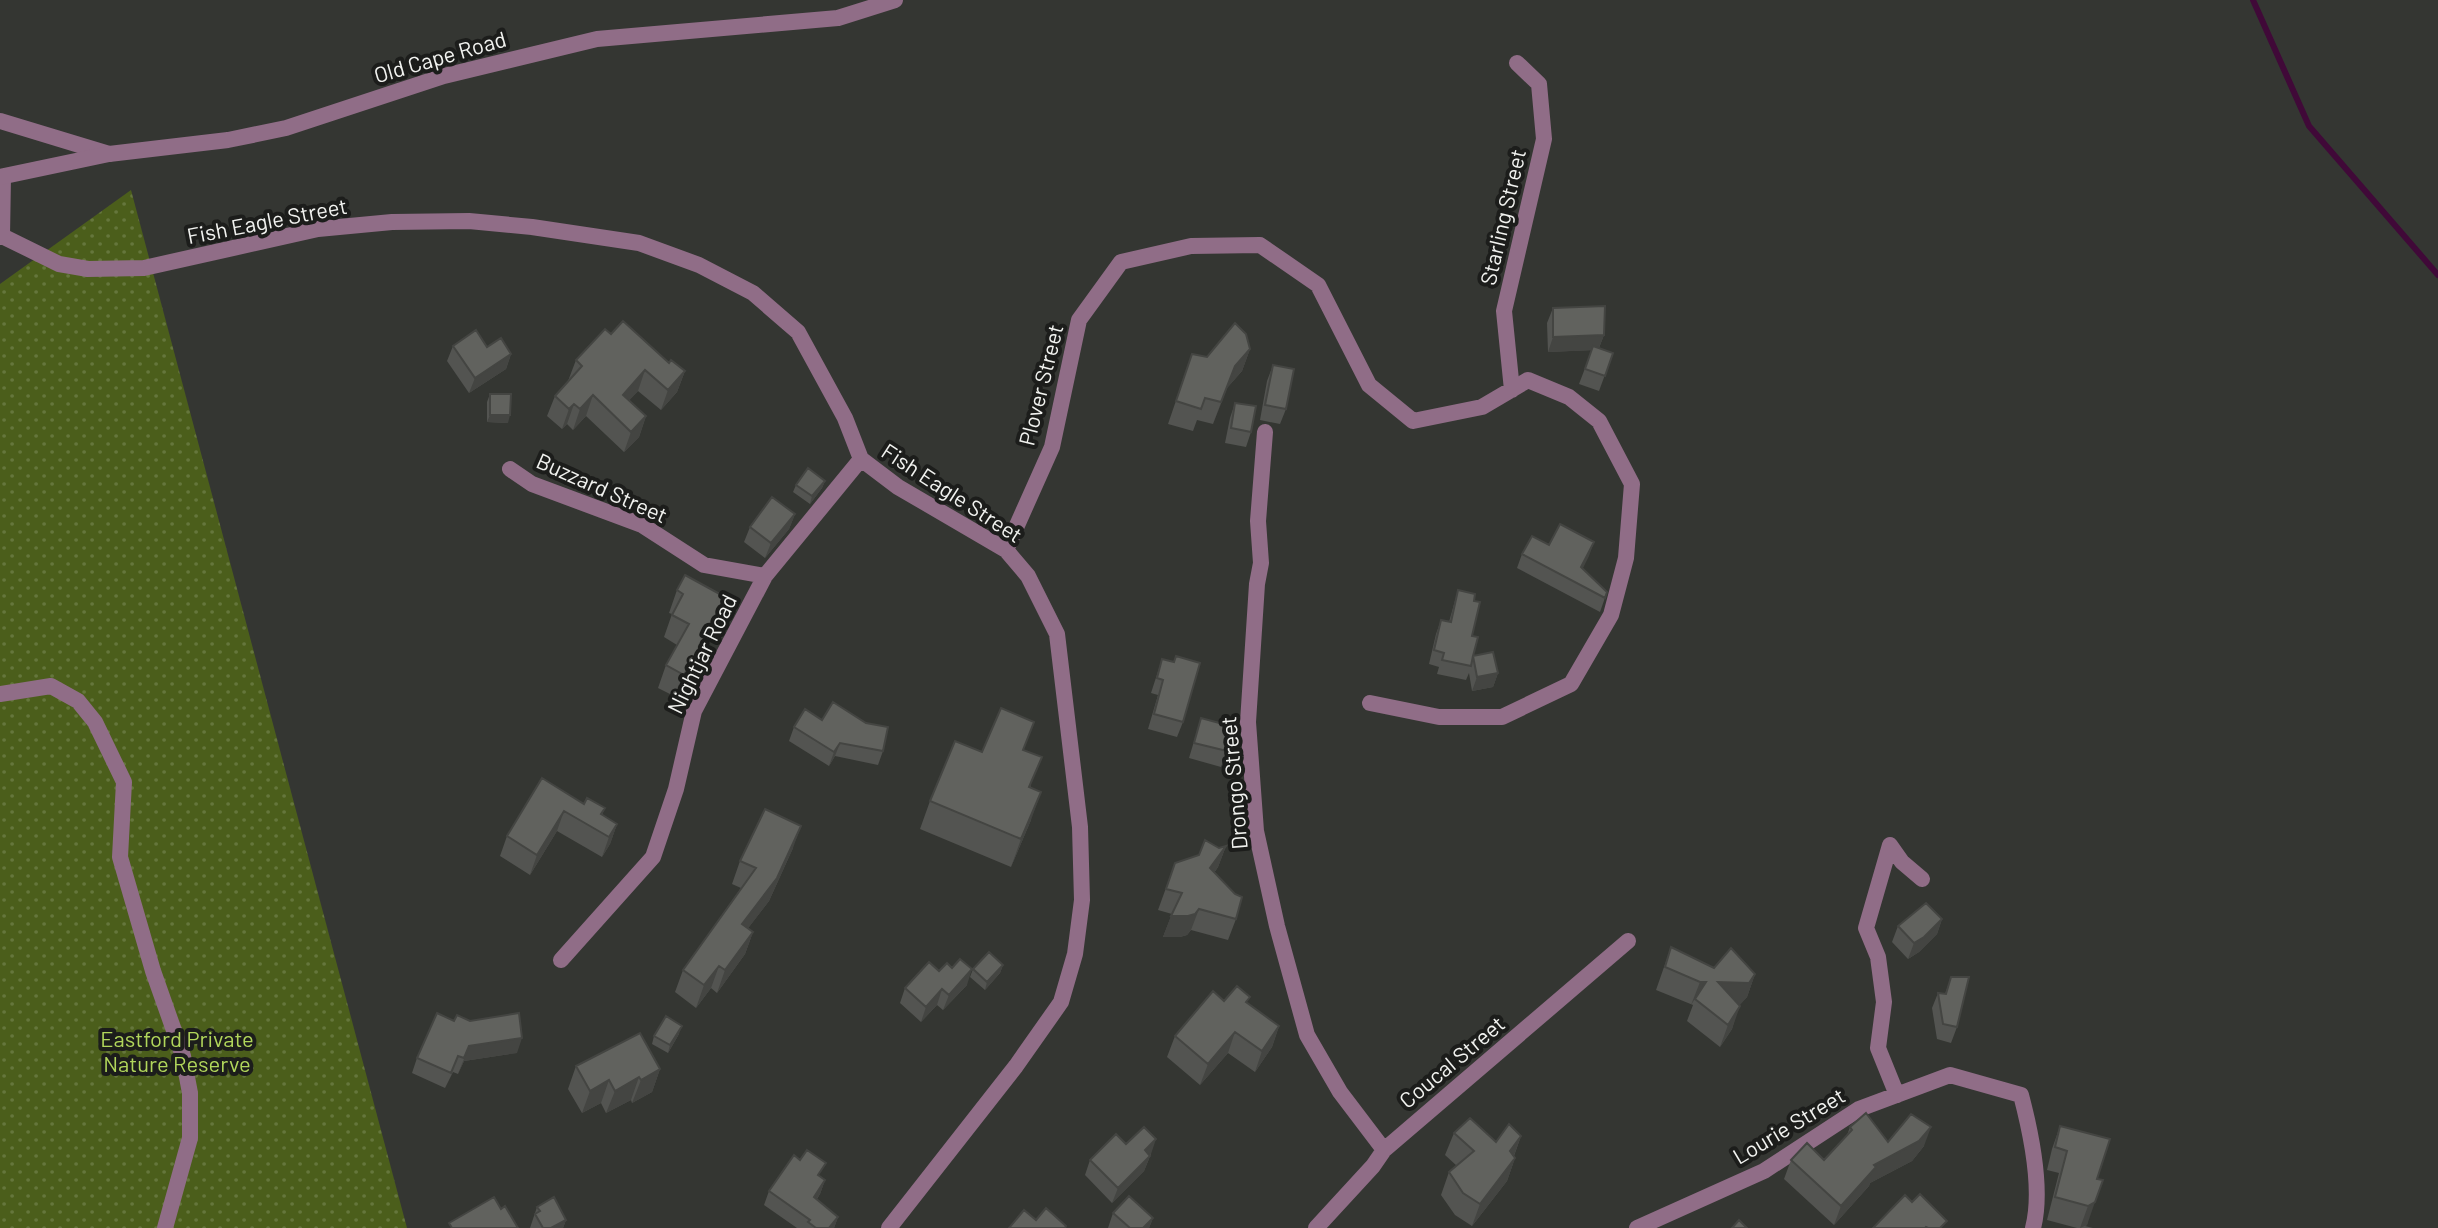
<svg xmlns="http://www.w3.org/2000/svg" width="2438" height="1228" font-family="Barlow,sans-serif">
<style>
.park{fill:url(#park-dots)}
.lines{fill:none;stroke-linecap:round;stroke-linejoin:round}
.stream{stroke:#400938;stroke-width:6}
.minor{stroke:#906d87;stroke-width:16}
.tertiary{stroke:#906d87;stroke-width:16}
.wall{fill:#535451}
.shaded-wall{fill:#444542}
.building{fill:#61625e;stroke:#444542;stroke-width:2}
.labels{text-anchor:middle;stroke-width:8;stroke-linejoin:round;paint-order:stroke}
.street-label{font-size:22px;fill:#f2f3f0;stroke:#1c1d1b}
.park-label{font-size:22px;fill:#b1d65b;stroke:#1c1d1b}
</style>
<defs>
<pattern id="park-dots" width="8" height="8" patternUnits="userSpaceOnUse" patternTransform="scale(2)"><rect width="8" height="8" fill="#4b5e1b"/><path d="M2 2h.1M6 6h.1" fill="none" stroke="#65763c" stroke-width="1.8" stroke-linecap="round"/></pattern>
</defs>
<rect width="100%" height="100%" fill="#343632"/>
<path class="park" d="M131,190L407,1228H0V284Z"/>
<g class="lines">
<path class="stream" d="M2253,0L2309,126L2438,275"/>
<path class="minor" d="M0,121L109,154
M2,236L59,264L88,269L144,268L318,229L392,222L469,221L532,227L639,243L699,265L753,293L798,332L845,418L861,459L898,487L1006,550L1028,576L1057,634L1080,827L1082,900L1075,954L1061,1002L1016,1066L889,1228
M0,237L2,236L3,177
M1512,390L1504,311L1544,139L1539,84L1517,63
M1265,432L1258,521L1261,563L1257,584L1248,722L1256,831L1277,926L1307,1035L1340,1092L1384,1150
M510,469L532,484L642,525L704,565L765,576
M1006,550L1052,447L1079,320L1121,262L1191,246L1260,245L1318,285L1369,385L1413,421L1482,407L1528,380L1569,397L1599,421L1632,484L1626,558L1611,615L1571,684L1502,717H1439L1370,703
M0,694L51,686L78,701L95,722L124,782L120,857L153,971L183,1056L190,1093V1138L165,1228
M561,960L653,857L676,789L694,711L765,576L861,459
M1897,1095L1878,1048L1884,1002L1878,957L1866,928L1890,845L1902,862L1922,879
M1316,1228L1373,1166L1384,1150L1628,941
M1637,1228L1764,1171L1859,1109L1950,1075L2021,1095C2031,1133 2043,1190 2033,1228"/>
<path class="tertiary" d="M0,177L109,154L228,140L286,128L444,76L597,39L838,18L895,0"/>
</g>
<path class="wall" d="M1553,308L1604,335L1599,348L1613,353L1599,391L1579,384L1592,350L1548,352L1547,323Z
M611,334L685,371L677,392L661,410L638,391L629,400L646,416L639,437L624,452L586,416L573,430L567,424L562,429L547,416L555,396L568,381L576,360Z
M453,346L511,354L506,369L469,393L447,361Z
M1250,349L1242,371L1227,388L1213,424L1197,420L1193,431L1168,424L1192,354L1207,357Z
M1273,365L1286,409L1280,424L1260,420L1267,381Z
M490,394L508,423L487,422V402Z
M1235,403L1251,432L1246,447L1225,443L1230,418Z
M825,481L822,488L810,504L793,492L796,485Z
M795,514L789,529L765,558L744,542L750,527Z
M1594,542L1582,569L1607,592L1600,612L1517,568L1522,554L1549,545Z
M677,590L727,598L718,620L676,697L658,688L666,665L677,645L664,637L672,614L669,613Z
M1458,590L1474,601L1472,636L1473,656L1498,673L1493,687L1472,691L1469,673L1466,680L1437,674L1439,667L1429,664L1436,634L1441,620L1449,622Z
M1162,659L1183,722L1177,737L1148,729L1158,695L1151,693Z
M1201,718L1227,751L1221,767L1189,758Z
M822,720L883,751L878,765L835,756L829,766L789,741L794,727Z
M1024,750L1031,788V820L1011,867L920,829L930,801L982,752Z
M542,778L584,804L605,808L602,815L617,824L610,844L602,857L557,831L530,875L500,856L507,836Z
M1226,846L1218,867L1214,873L1236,919L1228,940L1191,930L1187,935L1180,937H1163L1172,914L1158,910L1175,863Z
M793,848L769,901L748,928L753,932L745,954L717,993L711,988L696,1008L675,992L683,970L741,888L732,884L740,861Z
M1942,919L1937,934L1919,952L1908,959L1892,942L1898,926Z
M1671,947L1714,968L1755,974L1747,997L1739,1005L1732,1029L1720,1047L1687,1021L1693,1005L1656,990Z
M1003,965L1000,973L985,990L970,977L973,969Z
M952,968L967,985L943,1010L937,1005L921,1022L900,1003L905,988L939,971Z
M1951,977L1957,1027L1951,1043L1937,1039L1932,1008L1938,993L1945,994Z
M1224,1001L1248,1004L1279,1026L1272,1047L1255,1072L1228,1053L1200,1085L1167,1057L1175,1036Z
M679,1034L668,1053L652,1044L654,1036Z
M517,1053L464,1061L458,1074L453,1072L445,1088L412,1073L417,1058Z
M576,1066L660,1069L652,1092L632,1103L631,1100L606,1113L601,1103L582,1113L568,1089Z
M2060,1126L2097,1179L2087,1225L2085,1226L2093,1228H2077L2047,1220L2059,1173L2047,1170L2052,1149Z
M1850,1127L1888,1142L1924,1146L1912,1161L1870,1183L1869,1186L1834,1225L1784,1179L1791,1160H1824L1847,1135Z
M1454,1133L1496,1142L1521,1136L1514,1156L1515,1158L1507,1181L1472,1226L1455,1215L1441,1195L1449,1172L1457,1166L1445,1155Z
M1126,1144L1151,1154L1144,1171L1112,1203L1085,1175L1090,1160Z
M821,1177L825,1180L820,1194L817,1199L838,1217L834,1228H797L764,1205L769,1191Z
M537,1207L566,1220L563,1228H530Z
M1113,1213L1153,1218L1149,1228H1108Z"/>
<path class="shaded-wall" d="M1604,335L1598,350L1548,352L1553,337Z
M1250,349L1242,371L1227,388L1213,424L1235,366Z
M511,354L506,369L469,393L475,378Z
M645,370L638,391L616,415L623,395Z
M685,371L677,392L661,410L668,390Z
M593,395L586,416L573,430L580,409Z
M574,404L567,424L562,429L569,409Z
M490,415H510L508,423L487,422Z
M646,416L639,437L624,452L631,432Z
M825,481L822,488L810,504L812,496Z
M795,514L789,529L765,558L771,543Z
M1594,542L1589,556L1576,582L1581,567Z
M727,598L718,620L676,697L684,675Z
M1498,673L1493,687L1472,691L1477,677Z
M840,743L835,756L829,766L834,752Z
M1041,792L1031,820L1011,867L1021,839Z
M564,811L557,831L530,875L537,855Z
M617,824L610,844L602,857L609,837Z
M801,826L793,848L769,901L734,947L742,924Z
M1226,846L1218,867L1202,890L1210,868Z
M1199,909L1191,930L1187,935L1180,937H1163L1171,916Z
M1942,919L1937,934L1919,952L1908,959L1914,943Z
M753,932L745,954L717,993L725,970Z
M1003,965L1000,973L985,990L987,982Z
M719,966L711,988L696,1008L704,985Z
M972,969L967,985L943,1010L949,995Z
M1755,974L1747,997L1740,1005H1710L1718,982Z
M1700,982H1706L1691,1005Z
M942,989L937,1005L921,1022L926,1007Z
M1740,1006L1732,1029L1720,1047L1728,1025Z
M682,1026L679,1034L668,1053L670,1045Z
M1279,1026L1272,1047L1255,1072L1262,1051Z
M1235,1032L1228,1053L1200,1085L1208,1064Z
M522,1038L517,1053L464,1061L458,1074L469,1046Z
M660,1069L652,1092L632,1103L641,1080Z
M639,1077L631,1100L606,1113L615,1091Z
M609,1080L601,1103L582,1113L590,1091Z
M1931,1127L1924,1146L1912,1161L1870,1183L1869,1186L1834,1225L1841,1206L1874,1165Z
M1521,1136L1513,1158L1510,1151Z
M1156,1139L1151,1154L1139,1166L1145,1150Z
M1150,1156L1144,1171L1112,1203L1118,1188Z
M1515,1158L1507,1181L1472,1226L1480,1204Z
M825,1180L820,1194L809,1210L814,1197Z
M2095,1202L2087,1225L2080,1228L2088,1206Z
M838,1217L834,1228H829Z
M1153,1218L1149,1228H1143Z
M566,1220L563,1228H551Z"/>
<path class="building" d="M1605,306L1604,335L1553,337V308Z
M623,321L669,363L671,360L685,371L668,390L645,370L623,395L646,416L631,432L593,395L580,409L574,404L569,409L555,396L582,366L576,360L605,329L611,334Z
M1235,323L1246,334L1250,349L1235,366L1221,402L1205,398L1201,409L1176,401L1192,354L1207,357Z
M476,330L487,347L501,338L511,354L475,378L453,346Z
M1593,346L1613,353L1605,376L1585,369Z
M1273,365L1294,369L1286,409L1265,405Z
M490,394H511L510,415H490Z
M1235,403L1256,406L1251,432L1231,428Z
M808,468L825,481L812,496L796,485Z
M772,497L795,514L771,543L750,527Z
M1560,524L1594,542L1581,567L1607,592L1605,598L1522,554L1532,536L1549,545Z
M685,575L727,598L684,675L666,665L689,624L672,615L683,594L677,590Z
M1458,590L1475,594L1474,601L1480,602L1472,636L1478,637L1473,656L1493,652L1498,673L1477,677L1473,656L1471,666L1442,660L1444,653L1434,650L1441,620L1451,622Z
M1176,656L1200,663L1183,722L1154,714L1163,680L1157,678L1162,659L1174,662Z
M833,702L866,723L888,727L883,751L840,743L834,752L794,727L805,709L822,720Z
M1001,708L1034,722L1023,750L1042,757L1029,787L1041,792L1021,839L930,801L955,741L982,752Z
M1201,718L1234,727L1227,751L1194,743Z
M542,778L584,804L587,798L605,808L601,814L617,824L609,837L564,811L537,855L507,836Z
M765,809L801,826L777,878L742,924L753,932L725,970L719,966L704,985L683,970L756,868L740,861Z
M1205,840L1219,848L1226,846L1210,868L1235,894L1242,897L1236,919L1199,909L1195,914L1188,916H1171L1182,893L1166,889L1175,863L1199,855Z
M1926,903L1942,919L1924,937L1914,943L1898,926Z
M1671,947L1714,968L1731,948L1755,974L1749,983L1718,982L1740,1006L1728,1025L1695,999L1706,982H1700L1665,967Z
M989,952L1003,965L987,982L973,969Z
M960,959L972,969L949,995L942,989L926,1007L905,988L929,962L939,971L947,963L952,968Z
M1951,977H1969L1957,1027L1943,1024L1938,993L1946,994Z
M1237,986L1250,997L1246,1002L1279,1026L1262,1051L1235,1032L1208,1064L1175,1036L1213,991L1224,1001Z
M437,1013L454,1021L457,1015L470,1021L519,1013L522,1038L469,1046L464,1058L458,1056L451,1073L417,1058Z
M666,1016L682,1026L670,1045L654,1036Z
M640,1033L660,1069L641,1080L639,1077L615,1091L609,1080L590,1091L576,1066Z
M1866,1113L1888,1142L1911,1114L1931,1127L1919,1141L1874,1165L1876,1167L1841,1206L1791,1160L1807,1143L1824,1160L1852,1130L1850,1127Z
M1470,1118L1496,1142L1509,1124L1521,1136L1510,1151L1515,1158L1480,1204L1463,1193L1449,1172L1474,1151L1454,1133Z
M2060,1126L2110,1139L2097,1179L2103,1180L2095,1202L2088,1206L2055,1197L2067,1151L2055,1147Z
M1144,1127L1156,1139L1145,1150L1150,1156L1118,1188L1090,1160L1116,1134L1126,1144Z
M807,1150L826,1163L818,1175L825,1180L814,1197L838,1217L829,1228H816L808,1222L810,1220L769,1191L794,1155L800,1160Z
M1920,1194L1947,1221L1940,1228H1928L1926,1227L1925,1228H1873L1905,1195L1912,1202Z
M1129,1196L1153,1218L1143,1228H1130L1113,1213Z
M494,1197L501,1209L505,1206L518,1228H452L449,1223Z
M554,1197L566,1220L551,1228H543L535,1214L540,1211L537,1207Z
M1046,1208L1066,1226L1065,1228H1009L1024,1210L1036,1220Z
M1739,1220L1747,1228H1732Z"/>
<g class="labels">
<g class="street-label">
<text transform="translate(440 57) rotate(-16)" y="8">Old Cape Road</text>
<text transform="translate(1503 217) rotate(-77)" y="8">Starling Street</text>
<text transform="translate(267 221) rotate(-11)" y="8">Fish Eagle Street</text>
<text transform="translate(1041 385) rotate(-76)" y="8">Plover Street</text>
<text transform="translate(602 488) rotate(24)" y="8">Buzzard Street</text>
<text transform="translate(952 493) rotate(33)" y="8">Fish Eagle Street</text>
<text transform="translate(702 654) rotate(-64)" y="8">Nightjar Road</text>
<text transform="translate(1234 783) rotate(-95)" y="8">Drongo Street</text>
<text transform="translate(1452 1062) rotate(-40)" y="8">Coucal Street</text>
<text transform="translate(1789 1126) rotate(-31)" y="8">Lourie Street</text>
</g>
<g class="park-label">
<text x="177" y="1047">Eastford Private<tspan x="177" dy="25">Nature Reserve</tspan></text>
</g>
</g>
</svg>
